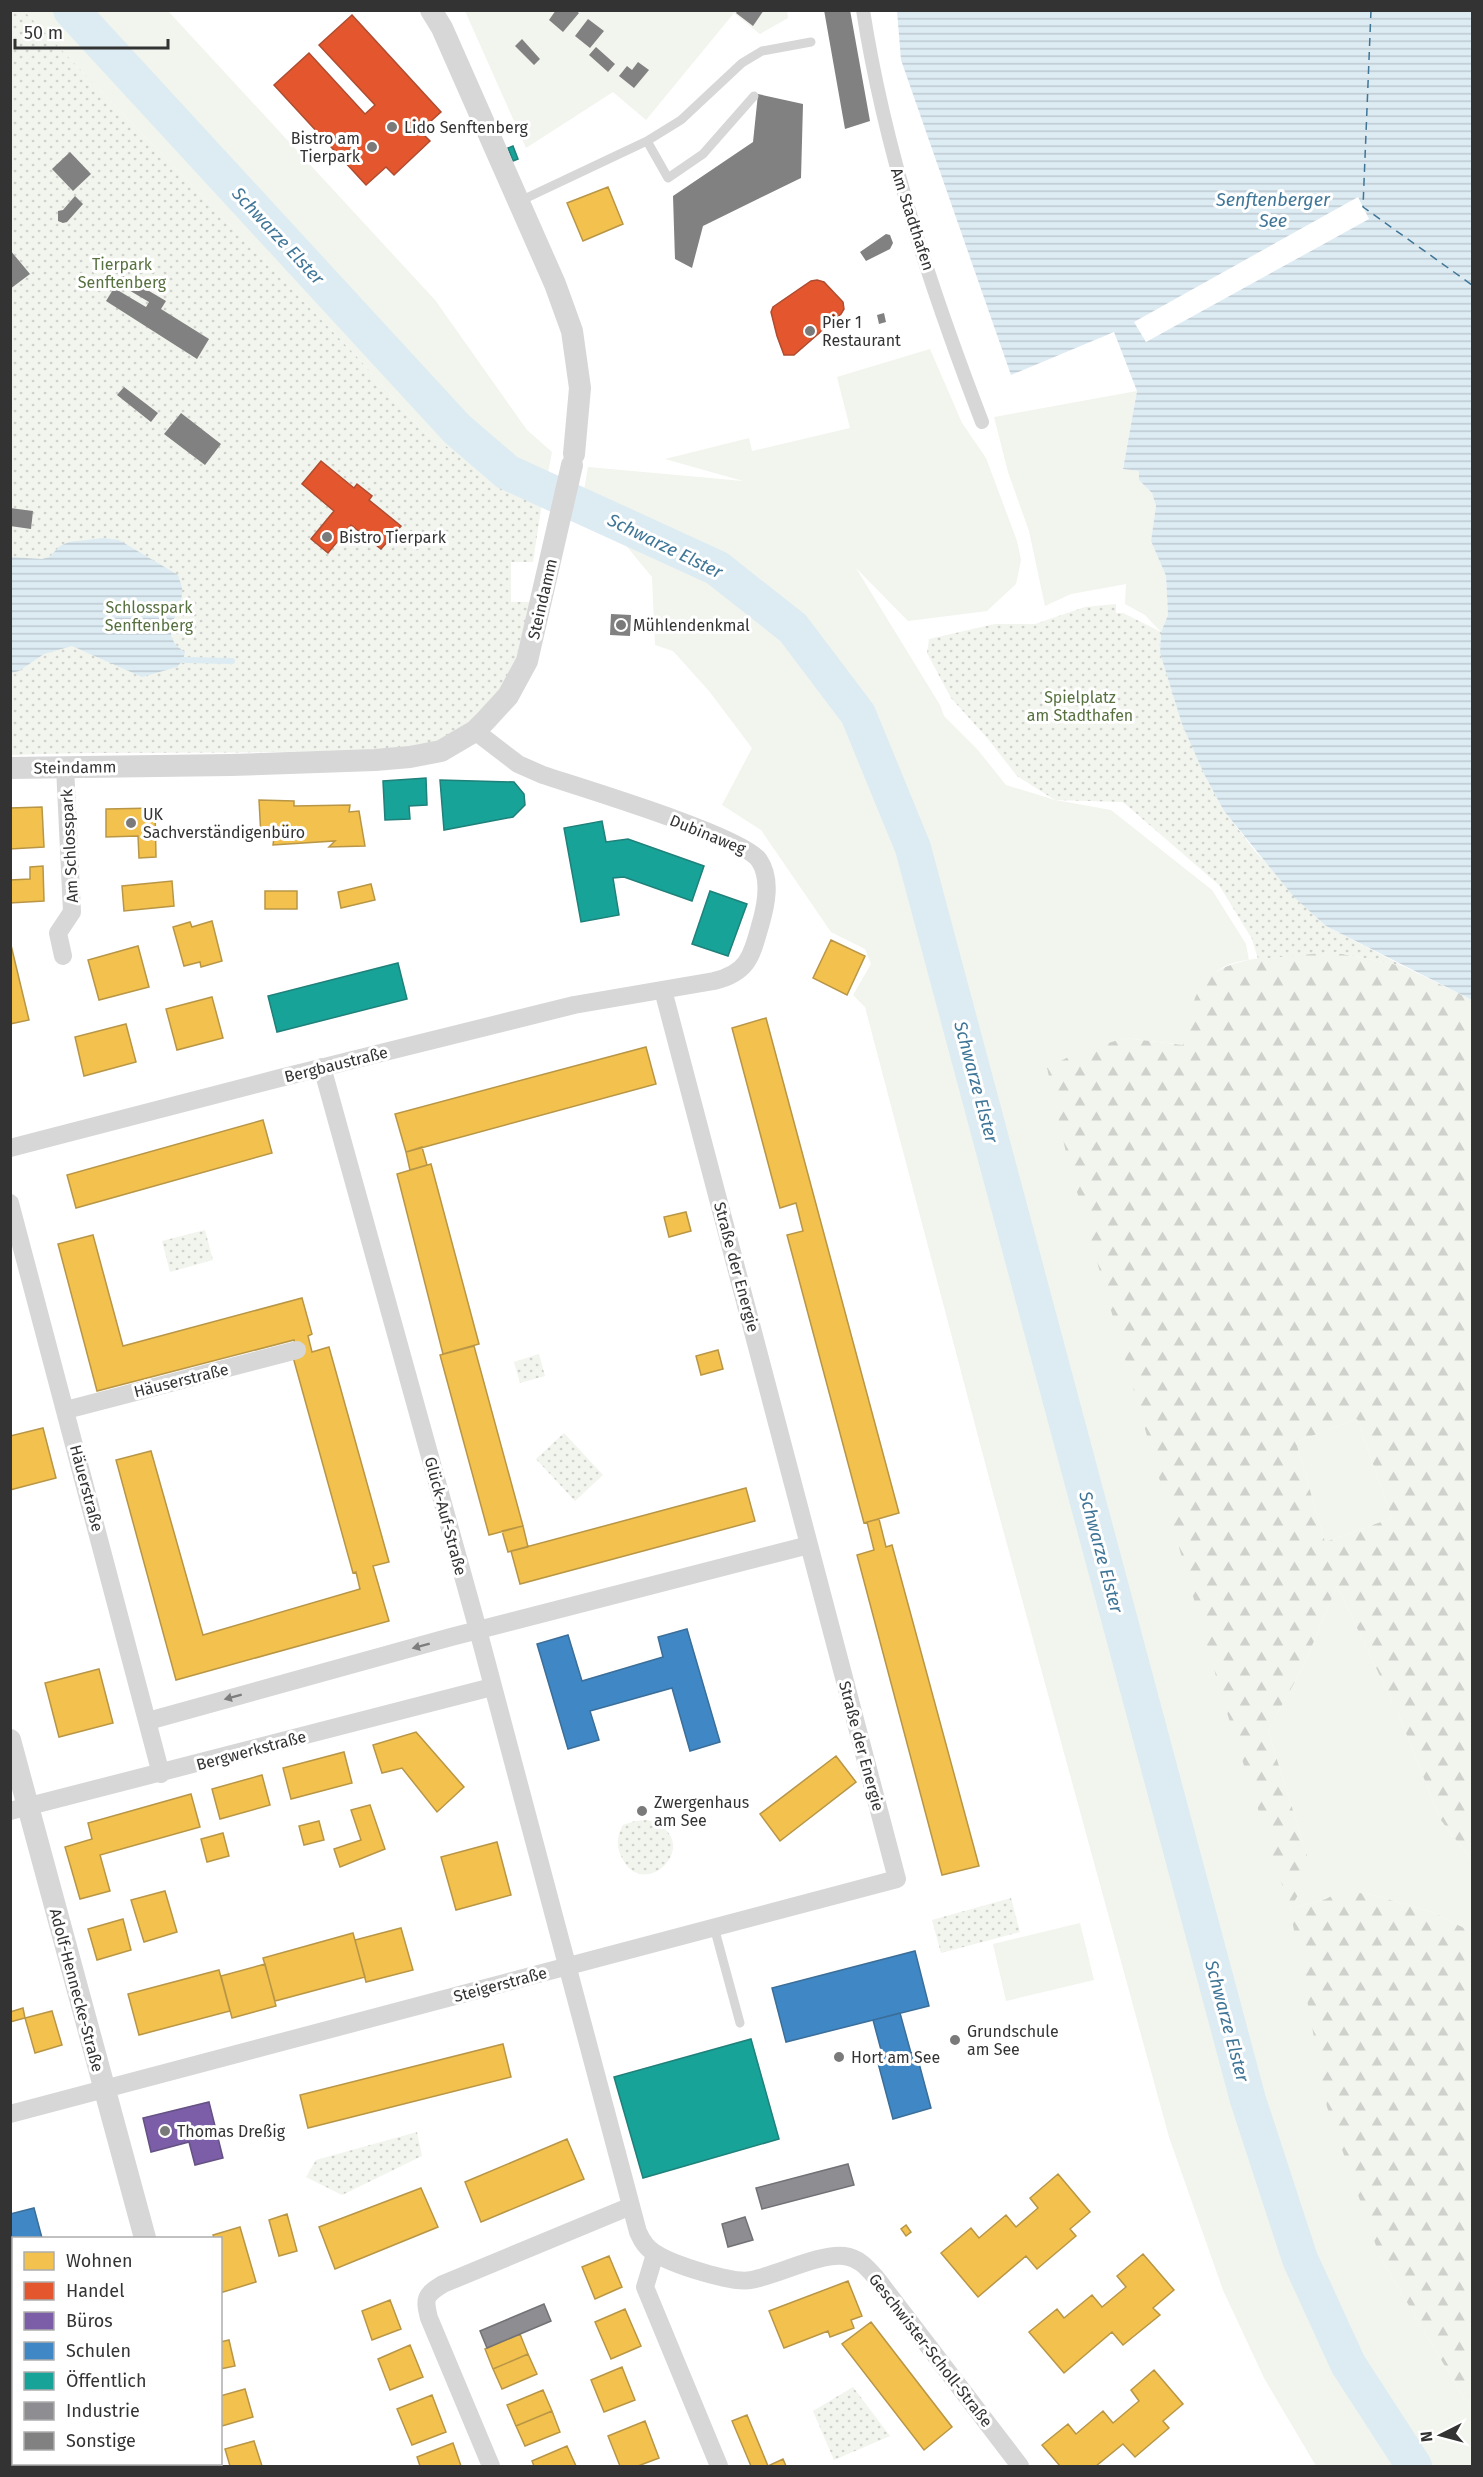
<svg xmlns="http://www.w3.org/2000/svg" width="1483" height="2477" font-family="'Fira Sans',sans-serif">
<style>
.green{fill:#f1f5ed}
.forest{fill:url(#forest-firs);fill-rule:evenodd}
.park{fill:url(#park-dots)}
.water{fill:url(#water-rules)}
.pier{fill:#fff}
.homes{fill:#f2c14e;stroke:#b99646;stroke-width:1.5}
.shops{fill:#e4572e;stroke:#af4c30;stroke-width:1.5}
.offices{fill:#7b5ea7;stroke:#655184;stroke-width:1.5}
.schools{fill:#3f88c5;stroke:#3b6e99;stroke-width:1.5}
.public{fill:#17a398;stroke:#1f817a;stroke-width:1.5}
.industry{fill:#8d8d92;stroke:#727276;stroke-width:1.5}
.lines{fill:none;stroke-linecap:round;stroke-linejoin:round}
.stream{stroke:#ddebf3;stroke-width:6}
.river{stroke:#ddebf3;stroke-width:36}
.ferry{stroke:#3f7597;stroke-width:1.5;stroke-dasharray:8 6;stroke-linecap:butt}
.building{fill:#818181}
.service{stroke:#d7d7d7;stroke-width:9}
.pedestrian{stroke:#d7d7d7;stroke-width:14}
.minor{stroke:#d7d7d7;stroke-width:18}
.tertiary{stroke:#d7d7d7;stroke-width:22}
.oneway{fill:#7d7d7d}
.poi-dot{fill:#7a7a7a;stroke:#fff;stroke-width:2}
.labels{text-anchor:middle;stroke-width:6;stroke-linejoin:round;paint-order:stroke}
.poi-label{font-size:16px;fill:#333;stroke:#fff;text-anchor:start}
.street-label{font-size:16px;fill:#333;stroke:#fff}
.park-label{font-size:16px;fill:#56703f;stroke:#fff}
.water-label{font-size:18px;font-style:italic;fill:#3f7597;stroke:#fff}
</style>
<defs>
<pattern id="forest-firs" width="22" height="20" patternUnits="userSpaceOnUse" patternTransform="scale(1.5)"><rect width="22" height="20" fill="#f1f5ed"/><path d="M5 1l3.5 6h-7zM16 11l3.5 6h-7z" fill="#cfd2cc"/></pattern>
<pattern id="park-dots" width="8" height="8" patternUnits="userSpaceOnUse" patternTransform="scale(1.5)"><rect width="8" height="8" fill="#f1f5ed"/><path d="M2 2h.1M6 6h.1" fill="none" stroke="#cfd2cc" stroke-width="1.8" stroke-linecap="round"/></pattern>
<pattern id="water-rules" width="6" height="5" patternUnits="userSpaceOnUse" patternTransform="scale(1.5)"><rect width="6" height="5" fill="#ddebf3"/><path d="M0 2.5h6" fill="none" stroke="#becad1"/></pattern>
</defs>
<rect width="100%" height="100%" fill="#fff"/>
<path class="green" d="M787,10L788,18L760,34L734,13L646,120L613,92L526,148L465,11Z
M24,11H168L435,300L527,430L552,452L541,510L423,431L358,358Z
M930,349L962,423L986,458L1017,541L1021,560L1016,584L987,611L908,621L856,568L940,705L944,716L977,749L1006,785L1055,800L1111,810L1212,890L1246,944L1249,960C1200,964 1193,1005 1184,1045L1125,1038L1047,1069L1312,1871L1268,1731L1304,1665L1337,1586L1400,1718L1440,1819L1472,1861V1932L1432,1912L1373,1895L1342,1891L1326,1899L1290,1909L1380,2257L1462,2395L1472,2408V2466H1316L1264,2378L1223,2290L1169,2137L993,1493L865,1007L853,995L871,964L865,949L831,932L761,830L722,805L752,748L709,691L673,651L655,645L652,577L623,542L578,524L588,467L743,481L665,459L749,438L752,451L850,428L837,377Z
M1137,391L1123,468L1139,471V480L1152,493L1156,506L1151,541L1166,576L1168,615L1161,632L1145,615L1125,604L1126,584L1071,594L1045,606L1029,531L1008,472L994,417Z
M1357,1419L1392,1518L1325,1542L1296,1442Z
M1080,1923L1094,1980L1006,2001L993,1944Z"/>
<path class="forest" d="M1333,952L1403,966L1472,1000V1861L1440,1819L1400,1718L1337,1586L1304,1665L1268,1731L1312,1871L1290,1909L1326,1899L1342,1890L1373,1895L1432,1912L1472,1932V2408L1462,2395L1380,2257L1327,2107L1290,1909L1222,1697L1067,1157L1047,1068L1078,1052L1125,1038L1183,1045C1188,1024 1191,995 1207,979C1230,954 1300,954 1333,952ZM1357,1419L1392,1518L1325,1542L1296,1442Z"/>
<path class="park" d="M10,11H24L358,358L423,431L541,509L533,562H511V602H534C530,618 527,635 522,651C512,683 473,728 441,740C405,753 362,750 324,751C220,754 115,751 11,755Z
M1116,604V613H1123L1161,632L1160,653L1182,723L1204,774L1224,811L1255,851L1326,926L1403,966L1333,952L1258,959L1252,939L1219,885L1123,802L1055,800L1017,776L988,739L951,698L927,653L929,639L995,624H1035L1085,607Z
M205,1230L213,1260L170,1272L162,1241Z
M539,1354L545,1376L520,1383L514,1362Z
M564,1433L603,1475L575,1501L536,1459Z
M647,1820C709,1838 644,1907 621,1856C616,1845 617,1836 623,1825L635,1821Z
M1011,1898L1020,1932L941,1953L932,1920Z
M417,2132L422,2156L342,2195L306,2177L316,2160Z
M853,2387L890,2436L834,2460L813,2411Z"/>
<path class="water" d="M897,11H1472V1000L1326,926L1294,897L1224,811L1204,774L1182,724L1160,653L1161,632L1168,615L1166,576L1151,541L1156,506L1152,493L1139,480V471L1123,469L1137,391L1114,332L1011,375L901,60Z
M103,538L119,540L178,575C179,579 182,585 182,589C184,614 154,632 185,652L183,660L177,667L142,677L72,646L44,654L19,671L11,673V557L42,559L49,557L60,546L69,542Z"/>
<path class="pier" d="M1358,197L1369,219L1146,342L1134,322Z"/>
<path class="homes" d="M608,187L623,224L583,241L567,203Z
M259,800L294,801V806L350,805L349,812L359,811L365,846L329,847L335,841L273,845L274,838L261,837Z
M42,807L44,847L10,849V808Z
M155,808L156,857L139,858L138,836L106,837V809Z
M43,866L44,901L10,903V880L30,879V867Z
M172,881L174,906L124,911L122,886Z
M371,884L375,900L341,908L338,892Z
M265,891H297V909H265Z
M212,921L222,961L201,967L200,962L184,966L173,927L190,922L192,927Z
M831,940L865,956L847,995L813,978Z
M10,941L29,1020L10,1024Z
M138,946L149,987L99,1000L88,960Z
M212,997L223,1038L177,1050L166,1009Z
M766,1018L899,1513L864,1523L787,1235L803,1231L796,1203L780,1208L732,1028Z
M126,1024L136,1062L84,1076L75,1037Z
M646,1047L656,1084L406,1152L395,1114Z
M263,1120L272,1153L76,1208L67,1175Z
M422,1147L427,1165L410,1170L406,1152Z
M431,1164L479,1344L443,1354L397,1174Z
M686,1212L691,1231L669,1237L664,1217Z
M93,1235L123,1346L302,1298L312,1334L308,1336L312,1352L329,1347L389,1562L373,1566L389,1621L176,1680L116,1460L151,1451L203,1635L360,1589L356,1572L353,1573L293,1357L298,1356L294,1340L97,1391L58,1244Z
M474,1346L523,1526L489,1535L440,1355Z
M718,1350L723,1369L701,1375L696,1356Z
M43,1428L56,1478L10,1490V1436Z
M746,1488L755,1521L520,1584L511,1551Z
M879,1519L886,1547L892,1545L979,1866L942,1875L857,1555L874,1550L867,1522Z
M523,1526L528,1547L508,1552L502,1531Z
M99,1669L113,1723L59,1737L45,1683Z
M416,1732L464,1787L437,1812L402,1768L382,1773L373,1745Z
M344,1752L352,1783L291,1799L283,1768Z
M836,1756L856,1782L780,1841L760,1814Z
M262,1775L270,1805L220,1819L212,1789Z
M191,1794L200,1827L100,1855L110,1891L80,1899L65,1847L92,1839L88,1823Z
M370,1805L385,1849L340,1867L334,1849L361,1840L351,1810Z
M319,1821L324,1840L304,1845L299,1826Z
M223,1833L229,1856L207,1862L201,1839Z
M497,1842L511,1895L456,1910L441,1857Z
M165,1891L177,1932L144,1942L131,1900Z
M123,1919L131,1950L97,1960L88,1929Z
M401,1928L413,1970L366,1982L355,1940Z
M353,1933L365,1977L275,2001L263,1958Z
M265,1964L276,2006L232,2018L221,1976Z
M219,1970L230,2011L139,2035L128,1994Z
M23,2008L25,2018L10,2022V2012Z
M52,2011L62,2045L35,2053L25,2018Z
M503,2044L511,2077L308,2128L300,2095Z
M567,2139L584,2179L481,2222L465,2182Z
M1058,2174L1090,2212L1070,2229L1076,2236L1037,2269L1026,2256L978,2297L941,2253L971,2228L979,2238L1006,2215L1016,2227L1038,2208L1030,2198Z
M421,2188L438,2227L335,2269L319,2227Z
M287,2214L297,2251L279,2256L269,2220Z
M906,2225L911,2232L906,2236L901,2229Z
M240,2227L256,2282L220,2293V2238H214L213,2235Z
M1143,2254L1174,2290L1153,2308L1160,2315L1123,2345L1112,2332L1064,2373L1029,2332L1057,2309L1064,2318L1092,2295L1102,2307L1126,2287L1117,2276Z
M609,2256L622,2287L595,2299L582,2267Z
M848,2281L862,2316L851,2320L854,2328L830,2337L828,2331L784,2348L769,2311Z
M390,2300L401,2329L372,2340L362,2311Z
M625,2309L641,2346L611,2359L595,2322Z
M871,2322L952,2427L924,2450L842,2344Z
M520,2334L528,2354L493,2369L485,2349Z
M229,2340L235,2366L220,2369V2342Z
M410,2345L423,2377L390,2390L378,2359Z
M528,2354L537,2374L502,2389L493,2369Z
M622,2367L635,2400L604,2412L591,2380Z
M1154,2370L1183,2404L1163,2421L1169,2428L1135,2457L1123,2444L1096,2466H1060L1042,2445L1068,2424L1076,2434L1103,2411L1113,2423L1139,2401L1131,2390Z
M245,2389L253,2417L222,2426L220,2396Z
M543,2390L552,2411L516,2426L507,2405Z
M432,2395L446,2432L412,2445L397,2409Z
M552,2411L560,2432L525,2446L516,2426Z
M747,2415L768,2466L783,2459L786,2466H751L732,2421Z
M645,2421L659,2458L638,2466H620L608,2436Z
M254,2441L262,2466H230L225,2449Z
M453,2443L461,2466H420L417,2457Z
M567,2446L576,2466H534L532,2461Z
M48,2464H73L75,2466H49Z
M149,2464H174L175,2466H150Z"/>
<path class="shops" d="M352,15L441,112L420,131L430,141L394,175L386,167L366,185L274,85L309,53L365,114L375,105L319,45Z
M817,280L824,282L843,302L844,309L841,314L794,355H784L777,336L771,312L773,307L811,281Z
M321,461L354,488L357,484L372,496L369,500L401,526L381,549L351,525L328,553L311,539L334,511L302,484Z"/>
<path class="offices" d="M209,2102L223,2158L195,2165L189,2142L151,2152L143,2118Z"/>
<path class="schools" d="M687,1629L720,1742L690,1751L672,1688L590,1711L599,1740L568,1749L537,1644L568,1635L582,1681L663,1657L658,1637Z
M915,1951L929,2006L786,2042L772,1988Z
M900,2013L911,2053L916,2052L931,2108L893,2119L878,2063L884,2061L873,2020Z
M34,2208L42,2238H14V2264L10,2253V2214Z
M14,2264V2303H10V2265Z"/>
<path class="public" d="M513,146L518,159L513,161L508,148Z
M426,778L427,805L409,806L410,819L385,820L383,781Z
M440,780L514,782L524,794L525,805L513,817L444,830Z
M602,821L606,842L628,839L704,866L692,901L624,877L613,878L619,915L581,922L564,828Z
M710,891L747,904L728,956L692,944Z
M398,963L407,999L277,1032L268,996Z
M751,2039L779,2139L643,2178L614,2077Z"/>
<path class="industry" d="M848,2164L854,2185L762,2209L756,2188Z
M745,2217L753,2240L728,2247L722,2224Z
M544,2304L551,2321L487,2348L480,2331Z"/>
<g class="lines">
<path class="stream" d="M183,660L232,661"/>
<path class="river" d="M71,10L457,429L507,472L717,568L793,628L858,714L913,848L1248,2100L1300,2259L1348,2364L1414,2466"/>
<path class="ferry" d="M1371,10L1363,207L1472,285"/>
</g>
<path class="building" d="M556,10H575L579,13L563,32L549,20Z
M738,10H764L753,26L736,13Z
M824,10H850L870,121L845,129Z
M588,19L604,31L590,48L575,36Z
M522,39L540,59L534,65L515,46Z
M596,47L615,64L608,72L589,55Z
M638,62L649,70L634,88L619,76L627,66L632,70Z
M758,94L803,104L801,178L703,226L692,268L675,259L673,196L753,142Z
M70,152L91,174L73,191L52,169Z
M75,196L83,204L67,222L63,223L58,221V211L63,210Z
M886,234L890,235L893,243L890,249L866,261L860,252Z
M10,250L30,274L10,289Z
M122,275L166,301L161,309L209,339L197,359L106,301L114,288L146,307L149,302L117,283Z
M884,313L886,322L879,324L877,315Z
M124,387L158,413L151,422L117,395Z
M181,413L221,444L205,465L164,434Z
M10,508L33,511L31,529L10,526Z
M611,614L631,615L630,636L610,635Z"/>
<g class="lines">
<path class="service" d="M647,141L668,178L703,154L754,96
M520,201L647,141L681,120L742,63L762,51L811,42
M714,1927L740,2023"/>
<path class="pedestrian" d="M863,10C885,152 931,289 982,422"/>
<path class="minor" d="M63,956L58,933L72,912L65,767
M322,1067L478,1630L638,2232C642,2241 646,2248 655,2253C671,2264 733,2284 751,2280C777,2275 820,2253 844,2256C860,2258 868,2269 877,2279L1020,2466
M10,1148L280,1078L574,1005L714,981C747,973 751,958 760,926C766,906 772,879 759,860C743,836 579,787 543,775L518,764L475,731
M10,1203L161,1774
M66,1410L297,1350
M148,1721L451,1637L809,1545
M10,1811L492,1687
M10,2114L897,1879L663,990
M655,2254L645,2287L719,2466
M491,2466L429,2318C424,2298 425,2295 443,2284L631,2206"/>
<path class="tertiary" d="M431,10L442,28L555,284L572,331L580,388L574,454
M10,768L231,765L375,760L410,757L441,751L475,731L485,721L508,696L527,661L572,465
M10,1740L145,2238
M205,2464L206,2466"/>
</g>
<defs><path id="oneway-solid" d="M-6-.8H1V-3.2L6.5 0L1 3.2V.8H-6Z" transform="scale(1.5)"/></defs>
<g class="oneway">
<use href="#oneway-solid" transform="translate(421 1646) rotate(165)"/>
<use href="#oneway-solid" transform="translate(233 1697) rotate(165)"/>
</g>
<g class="poi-dot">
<circle cx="392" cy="127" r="6"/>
<circle cx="372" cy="147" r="6"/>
<circle cx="810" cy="331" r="6"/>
<circle cx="327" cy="537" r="6"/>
<circle cx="621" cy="625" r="6"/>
<circle cx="131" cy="823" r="6"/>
<circle cx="642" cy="1811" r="6"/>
<circle cx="955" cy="2040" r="6"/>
<circle cx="839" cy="2057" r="6"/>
<circle cx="165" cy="2131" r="6"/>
</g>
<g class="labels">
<g class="poi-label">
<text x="404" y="133">Lido Senftenberg</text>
<text x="360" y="144" text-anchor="end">Bistro am<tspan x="360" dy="18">Tierpark</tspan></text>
<text x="822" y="328">Pier 1<tspan x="822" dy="18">Restaurant</tspan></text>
<text x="339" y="543">Bistro Tierpark</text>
<text x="633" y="631">Mühlendenkmal</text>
<text x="143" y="820">UK<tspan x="143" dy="18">Sachverständigenbüro</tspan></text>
<text x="654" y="1808">Zwergenhaus<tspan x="654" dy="18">am See</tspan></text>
<text x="967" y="2037">Grundschule<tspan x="967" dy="18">am See</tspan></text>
<text x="851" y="2063">Hort am See</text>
<text x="177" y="2137">Thomas Dreßig</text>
</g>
<g class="street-label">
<text transform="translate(913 219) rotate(72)" y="6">Am Stadthafen</text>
<text transform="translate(542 599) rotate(-77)" y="6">Steindamm</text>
<text transform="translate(75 767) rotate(-1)" y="6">Steindamm</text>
<text transform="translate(708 834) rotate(22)" y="6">Dubinaweg</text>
<text transform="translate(69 846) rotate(-93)" y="6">Am Schlosspark</text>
<text transform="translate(336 1064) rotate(-14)" y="6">Bergbaustraße</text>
<text transform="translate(737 1267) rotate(75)" y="6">Straße der Energie</text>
<text transform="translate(181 1380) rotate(-14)" y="6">Häuserstraße</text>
<text transform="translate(87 1488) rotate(75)" y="6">Häuerstraße</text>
<text transform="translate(446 1516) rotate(75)" y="6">Glück-Auf-Straße</text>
<text transform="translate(862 1746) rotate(75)" y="6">Straße der Energie</text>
<text transform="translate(251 1750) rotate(-15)" y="6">Bergwerkstraße</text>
<text transform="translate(500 1984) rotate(-15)" y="6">Steigerstraße</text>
<text transform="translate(77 1990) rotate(75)" y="6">Adolf-Hennecke-Straße</text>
<text transform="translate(931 2350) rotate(52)" y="6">Geschwister-Scholl-Straße</text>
</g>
<g class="park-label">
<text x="122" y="270">Tierpark<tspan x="122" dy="18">Senftenberg</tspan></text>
<text x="149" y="613">Schlosspark<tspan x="149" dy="18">Senftenberg</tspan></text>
<text x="1080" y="703">Spielplatz<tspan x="1080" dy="18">am Stadthafen</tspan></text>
</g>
<g class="water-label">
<text x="1273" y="206">Senftenberger<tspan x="1273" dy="21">See</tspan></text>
<text transform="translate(278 236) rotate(47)" y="6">Schwarze Elster</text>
<text transform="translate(665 546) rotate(26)" y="6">Schwarze Elster</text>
<text transform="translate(976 1082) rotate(75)" y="6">Schwarze Elster</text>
<text transform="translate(1101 1552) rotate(75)" y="6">Schwarze Elster</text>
<text transform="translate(1227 2021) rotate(75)" y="6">Schwarze Elster</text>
</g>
</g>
<rect width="1483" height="2477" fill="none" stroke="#333333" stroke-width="24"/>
<rect x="12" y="2237" width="210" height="228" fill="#ffffff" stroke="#adadad" stroke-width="1.5"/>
<rect x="24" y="2252" width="30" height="18" fill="#f2c14e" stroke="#adadad" stroke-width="1.5"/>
<text x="66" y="2267" font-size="18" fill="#333333">Wohnen</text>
<rect x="24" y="2282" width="30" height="18" fill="#e4572e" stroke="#adadad" stroke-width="1.5"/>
<text x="66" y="2297" font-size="18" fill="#333333">Handel</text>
<rect x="24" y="2312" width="30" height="18" fill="#7b5ea7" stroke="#adadad" stroke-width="1.5"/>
<text x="66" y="2327" font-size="18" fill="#333333">Büros</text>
<rect x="24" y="2342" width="30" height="18" fill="#3f88c5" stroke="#adadad" stroke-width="1.5"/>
<text x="66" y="2357" font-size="18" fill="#333333">Schulen</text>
<rect x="24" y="2372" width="30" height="18" fill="#17a398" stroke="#adadad" stroke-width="1.5"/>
<text x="66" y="2387" font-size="18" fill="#333333">Öffentlich</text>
<rect x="24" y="2402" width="30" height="18" fill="#8d8d92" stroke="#adadad" stroke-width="1.5"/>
<text x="66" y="2417" font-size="18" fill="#333333">Industrie</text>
<rect x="24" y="2432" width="30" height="18" fill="#818181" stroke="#adadad" stroke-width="1.5"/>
<text x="66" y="2447" font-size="18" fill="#333333">Sonstige</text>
<g transform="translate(1441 2435) rotate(264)" stroke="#ffffff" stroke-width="4.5" paint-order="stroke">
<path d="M0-4.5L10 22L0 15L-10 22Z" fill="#333333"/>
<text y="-9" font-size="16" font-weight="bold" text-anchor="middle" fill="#333333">N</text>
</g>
<path d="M15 39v9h153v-9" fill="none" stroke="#333333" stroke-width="3"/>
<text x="24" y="39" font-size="18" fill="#333333" stroke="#ffffff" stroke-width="4.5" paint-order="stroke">50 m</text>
</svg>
